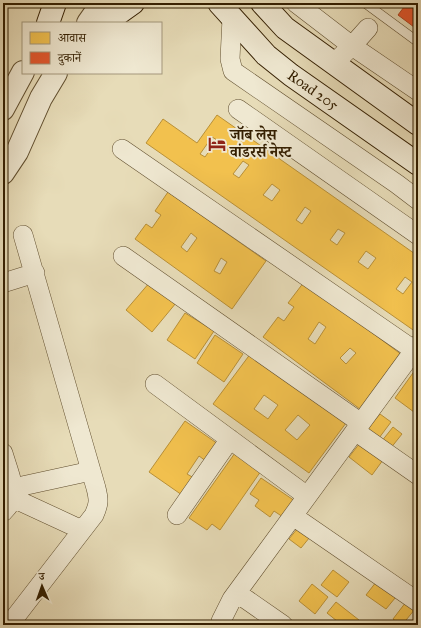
<svg xmlns="http://www.w3.org/2000/svg" width="421" height="628" font-family="'IM FELL Great Primer','Noto Serif Devanagari',serif">
<style>
.homes{fill:#f2c14e;stroke:#b99037;fill-rule:evenodd}
.shops{fill:#e4572e;stroke:#af4620}
.lines{fill:none;stroke-linecap:round;stroke-linejoin:round}
.service-casing{stroke:#604e2e;stroke-width:10}
.minor-casing{stroke:#604e2e;stroke-width:20}
.tertiary-casing{stroke:#604e2e;stroke-width:24}
.secondary-casing{stroke:#331e00;stroke-width:24}
.service{stroke:#efe8d1;stroke-width:9}
.minor{stroke:#efe8d1;stroke-width:19}
.tertiary{stroke:#efe8d1;stroke-width:22}
.secondary{stroke:#efe8d1;stroke-width:22}
.labels{text-anchor:middle;stroke-width:4;stroke-linejoin:round;paint-order:stroke}
.street-label{font-size:15px;fill:#331e00;stroke:#efe8d1}
.poi-label{font-size:15px;font-weight:bold;fill:#331e00;stroke:#efe8d1;text-anchor:start}
</style>
<rect width="100%" height="100%" fill="#e7dcb8"/>
<filter id="stains"><feTurbulence type="fractalNoise" baseFrequency=".005" numOctaves="4"/><feColorMatrix values="0 0 0 0 .2 0 0 0 0 .09 0 0 0 0 .02 0 0 0 .5 -.17"/></filter>
<radialGradient id="worn" r=".72"><stop offset=".6" stop-color="#630" stop-opacity="0"/><stop offset="1" stop-color="#630" stop-opacity=".3"/></radialGradient>
<path class="homes" d="M217,115L418,256V329L416,332L146,143L163,119L197,143ZM212,137L217,140L205,157L200,154ZM243,161L249,165L239,178L233,174ZM272,184L280,190L272,201L263,195ZM305,207L311,211L302,224L296,220ZM338,229L345,233L337,245L330,240ZM366,251L376,258L368,269L358,262ZM405,277L412,282L403,294L396,289Z
M168,192L266,261L232,309L135,239L146,224L152,228L161,215L155,211ZM191,233L197,238L187,252L181,247ZM221,258L227,262L220,274L214,271Z
M150,282L176,303L152,332L126,310Z
M304,282L402,355L360,409L263,337L278,317L284,321L294,307L288,303ZM319,322L326,327L315,344L308,339ZM350,348L356,353L346,364L340,358Z
M185,313L214,331L195,359L167,340Z
M215,335L243,354L224,382L197,363Z
M251,353L346,423L309,473L213,404ZM264,395L278,405L268,419L254,409ZM298,415L310,425L297,440L285,430Z
M418,366V415L395,398Z
M380,414L391,422L379,438L367,430Z
M185,421L218,444L206,461L199,456L187,474L194,478L182,495L149,472Z
M393,427L402,434L390,449L381,442Z
M360,443L383,460L372,475L349,457Z
M235,453L261,471L220,530L212,524L207,530L189,518Z
M261,478L295,501L283,517L274,511L270,517L255,506L259,500L250,494Z
M302,523L314,532L301,548L289,539Z
M333,570L349,582L337,597L321,585Z
M380,577L400,592L386,609L366,595Z
M312,584L328,597L315,614L299,601Z
M336,602L359,620L356,625H342L327,613Z
M406,602L415,609L402,625H401L393,619Z
M418,613V625H409Z"/>
<path class="shops" d="M407,3H418V30L398,15Z"/>
<g class="lines">
<g class="service-casing">
<path id="service" d="M365,3L418,42"/>
</g>
<g class="minor-casing">
<path id="minor" d="M296,3L352,46L418,91
M232,18L230,59L233,71L397,184L418,200
M334,63L352,46L368,28
M238,109L418,235
M122,149L418,353
M123,256L361,423
M3,283L35,273
M155,384L307,496
M355,431L418,475
M3,453C6,464 15,486 13,496C12,502 7,508 3,512
M13,488L91,471
M13,498L82,530
M177,515L230,439
M293,516L418,602
M237,593L283,625
M9,625L94,515C99,504 99,500 96,488L23,235
M221,625V621L232,599L418,345"/>
</g>
<g class="tertiary-casing">
<path id="tertiary" d="M88,23L102,3
M3,109L23,72
M3,173L17,152L41,98L56,73"/>
</g>
<g class="secondary-casing">
<path id="secondary" d="M219,3L266,55L291,75L418,164
M262,3L285,28L418,124
M48,23L55,3
M105,23L133,3"/>
</g>
<use href="#service" class="service"/>
<use href="#minor" class="minor"/>
<use href="#tertiary" class="tertiary"/>
<use href="#secondary" class="secondary"/>
</g>
<defs>
<g id="hotel-bare" transform="scale(1.38)"><path d="M-6-4.5h1.5V1H6V5H4.5V3h-9V5H-6ZM-4 0a1.8 1.8 0 1 1 3.6 0ZM.5 0V-2.5h3Q6-2.5 6 0Z" fill="#8f2418" stroke="#efe8d1" stroke-width="2.5" paint-order="stroke"/></g>
</defs>
<g fill-rule="evenodd">
<use href="#hotel-bare" x="217" y="144"/>
</g>
<g class="labels">
<g class="street-label">
<text transform="translate(313 90) rotate(35)" y="5">Road 205</text>
</g>
<g class="poi-label">
<text x="230" y="140">जॉब लेस<tspan x="230" dy="17">वांडरर्स नेस्ट</tspan></text>
</g>
</g>
<rect width="421" height="628" fill="none" stroke="#e7dcb8" stroke-width="16"/>
<rect x="4" y="4" width="413" height="620" fill="none" stroke="#331e00" stroke-width="2"/>
<rect x="8" y="8" width="405" height="612" fill="none" stroke="#331e00"/>
<rect x="22" y="22" width="140" height="52" fill="#efe8d1" stroke="#a4977d"/>
<rect x="30" y="32" width="20" height="12" fill="#f2c14e" stroke="#a4977d"/>
<text x="58" y="42" font-size="12" fill="#331e00">आवास</text>
<rect x="30" y="52" width="20" height="12" fill="#e4572e" stroke="#a4977d"/>
<text x="58" y="62" font-size="12" fill="#331e00">दुकानें</text>
<g transform="translate(42 586) rotate(358)" stroke="#efe8d1" stroke-width="3" paint-order="stroke">
<path d="M0-3L7 15L0 10L-7 15Z" fill="#331e00"/>
<text y="-6" font-size="11" font-weight="bold" text-anchor="middle" fill="#331e00">उ</text>
</g>
<rect width="100%" height="100%" filter="url(#stains)"/>
<rect width="100%" height="100%" fill="url(#worn)"/>
</svg>
